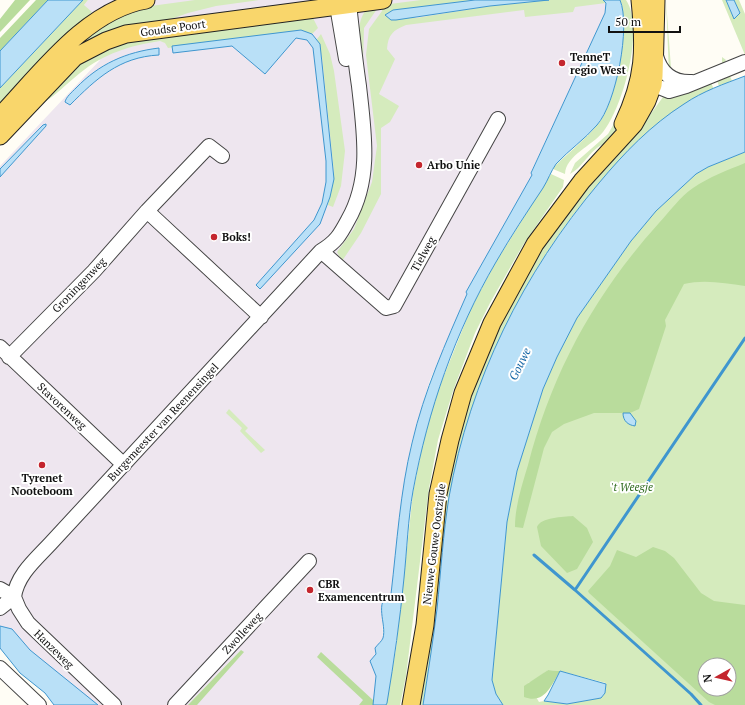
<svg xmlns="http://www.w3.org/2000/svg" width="745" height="705" font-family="'PT Serif',serif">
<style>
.industrial{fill:#eee6ef}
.green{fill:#d5ebbd;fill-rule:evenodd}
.forest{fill:#b9dc9c;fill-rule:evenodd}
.water{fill:#b9e0f7;stroke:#3f96cf}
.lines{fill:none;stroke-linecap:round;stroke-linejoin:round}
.stream{stroke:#3f96cf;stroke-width:3}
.minor-casing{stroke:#444;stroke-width:16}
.major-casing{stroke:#222;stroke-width:19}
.minor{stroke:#fff;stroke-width:14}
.major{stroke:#f9d66b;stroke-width:17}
.poi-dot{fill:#c4262e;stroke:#fff;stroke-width:1.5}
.labels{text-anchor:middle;stroke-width:4;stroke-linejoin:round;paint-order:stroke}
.street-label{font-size:11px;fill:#111;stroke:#fff}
.poi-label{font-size:11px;font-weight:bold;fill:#111;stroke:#fff;text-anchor:start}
.park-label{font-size:11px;font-style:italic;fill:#2f6b1f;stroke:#fff}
.water-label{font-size:12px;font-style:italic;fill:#1768a6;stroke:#fff}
</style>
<rect width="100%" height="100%" fill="#fffdf5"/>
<path class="industrial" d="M88,0H607L605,13L531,172L532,175L466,292L467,294L430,380L411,444L404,484L391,594L382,605L383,640L376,648L373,666L376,676L373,705H82L0,626V166L100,60L90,48L84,5Z"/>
<path class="green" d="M83,0H88L84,5L92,12L0,109V88Z
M195,0H259L216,6L188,13L70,55L83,36L136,8Z
M421,0H475L393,10L416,18L490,6L549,0H603L606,3L575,7L573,12L525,17L524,10L406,25C393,30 388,35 387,49L395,59L379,94L399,106L390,122L381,128V194L361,233L342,261L337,252L354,229L372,182L377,146L366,55L369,29L382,11V5Z
M620,0H626C645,28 623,107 603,132C592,146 566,155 565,174L553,169L555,166C568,153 587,138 599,123C616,101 631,27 620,0Z
M666,0L671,68L674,74C687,81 709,68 722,63V57L726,60L723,66C708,73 684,87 669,74Z
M722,0H726L734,19L740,13L734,0H739L745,14V55Z
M367,9H377L364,28L363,63C361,45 354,23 367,9Z
M311,14L318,28L312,34L301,30L168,48L165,43L160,41C129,46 105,53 80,73C67,83 56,96 41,104L76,66L106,48L129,41Z
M321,34L330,54L334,71L345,151L341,186L333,207L328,205L334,173L322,57L317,39Z
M730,76L732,81L719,86L717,81Z
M711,83L714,89C664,110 628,149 594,189C520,277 471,383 450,496C443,532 441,569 437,606C434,639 428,672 423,705H417L441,511L469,392L526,269L608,159L647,119L663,97Z
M619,115L618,126L608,143C591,146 585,166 570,174L575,163L608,134Z
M745,152V705H503L496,694L492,680L507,522L517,471L543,389L557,357L577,318L631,241L656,211L696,174L708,167ZM705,665H729V689H705ZM548,670L560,671L606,683L605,693L601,698L567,704L544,701L539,702L528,683L534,681Z
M551,174L564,180L563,187L523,245L490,303L475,333L453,391L438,440L429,488L406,676L400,705H386L396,649L413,493L423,442L437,393L472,306L496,262Z
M229,409L248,428L245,431L265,450L261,453L240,431L242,428L226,413Z"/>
<path class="forest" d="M15,0H30L0,32V19Z
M36,0H48L0,51V38Z
M745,163V286C725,283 704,279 684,284L665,320L666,326L639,409L630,413L636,421L635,426C628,425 624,421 623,413H594L564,424L552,432L544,448L523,528L515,527C515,506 522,485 528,465C552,372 595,294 659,223C670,211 680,197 693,188C709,177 728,170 745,163Z
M573,516L587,528L593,542L577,569L567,573L541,546L537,527C541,517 563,517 573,516Z
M653,547L665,551L674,558L701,593L714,601L745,605V705H715L709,702L589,593L588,591L610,566L617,550L636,557ZM705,665H729V689H705Z
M241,650L244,652L197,705H188Z
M321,652L374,701L373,705H359L363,700L317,657Z
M548,670L560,671C552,684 545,705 524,697V686Z"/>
<path class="water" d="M48,0H83L0,88V51Z
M475,0H549L490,6L396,20H391L385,15L393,10Z
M603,0H620C631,26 616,104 597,125C585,139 569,150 556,164C551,171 548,180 543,188C527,212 511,236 496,262C455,332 428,410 413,491C408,519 407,549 404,578C400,620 394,661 387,703L386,705H373L376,676L370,661L376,654L375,648C378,644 382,641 383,638C387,624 373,601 391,594C397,543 400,492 412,443C424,391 446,342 467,294L466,292L532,175L531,173L605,13L606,3Z
M726,0H734L740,13L734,19Z
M301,30L312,34L320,44L334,179L330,197L320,224L260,289L256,285L314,220L322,203L326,182V161L313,48L307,40L296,38L265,74L232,46L173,53L172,46Z
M159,48V55C119,57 96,79 70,105L65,102C66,97 72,92 76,88C99,64 126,52 159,48Z
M745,76V152L708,167L696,174L656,211L631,241L577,318L557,357L543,389L517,471L507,522L492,680L496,694L503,705H423C428,673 433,641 437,609C441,571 443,534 449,497C470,380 523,273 599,183C624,153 651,125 684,104C703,91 724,84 745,76Z
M46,124V126L0,177V169L43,125Z
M623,413H630L636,421L635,426C628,425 623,421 623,413Z
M0,626L12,629L30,650L98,705H54L45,693L20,673L0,648Z
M560,671L606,684L605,693L601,698L567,704L544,701L548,695Z"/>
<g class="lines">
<path class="stream" d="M534,555L575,590L745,338
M575,590L691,694L701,705"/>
<g class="minor-casing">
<path id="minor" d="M337,6L346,59
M656,56C661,74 673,83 692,82
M644,81L669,91L686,86L745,62
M147,211L209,146L222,156
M321,251L386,308L394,306L498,119
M0,347L124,465
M9,357L94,271L147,211L261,317
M0,589L14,597L19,609L28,623L114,705
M14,597C17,575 35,560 50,544L321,251C336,242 340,235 348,220C372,178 364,132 359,86C355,59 352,31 349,4
M0,608L14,597
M0,668L39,705
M175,705L309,561"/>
</g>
<g class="major-casing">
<path id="major" d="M0,116C40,74 86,10 146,0
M623,124C645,78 645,49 640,0
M0,136L75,57L106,41L126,34L383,0
M411,705L425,625L438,494L450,440L463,393L492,323L535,244L582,181L634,124L647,101L653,85L654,76L656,0"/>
</g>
<use href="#minor" class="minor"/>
<use href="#major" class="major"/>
</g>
<g class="poi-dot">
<circle cx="562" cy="63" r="4"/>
<circle cx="419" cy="165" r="4"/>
<circle cx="214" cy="237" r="4"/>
<circle cx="42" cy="465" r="4"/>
<circle cx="310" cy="590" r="4"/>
</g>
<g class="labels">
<g class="street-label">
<text transform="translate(173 28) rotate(-8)" y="4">Goudse Poort</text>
<text transform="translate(423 254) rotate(-61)" y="4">Tielweg</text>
<text transform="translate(79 285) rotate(-46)" y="4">Groningenweg</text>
<text transform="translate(62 406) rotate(43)" y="4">Stavorenweg</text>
<text transform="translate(163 422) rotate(-47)" y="4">Burgemeester van Reenensingel</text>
<text transform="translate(434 544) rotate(-83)" y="4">Nieuwe Gouwe Oostzijde</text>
<text transform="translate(242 633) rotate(-47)" y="4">Zwolleweg</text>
<text transform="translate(54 649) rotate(44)" y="4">Hanzeweg</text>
</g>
<g class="poi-label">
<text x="570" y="61">TenneT<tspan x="570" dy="13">regio West</tspan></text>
<text x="427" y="169">Arbo Unie</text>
<text x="222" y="241">Boks!</text>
<text x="42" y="482" text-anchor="middle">Tyrenet<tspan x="42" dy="13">Nooteboom</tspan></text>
<text x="318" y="588">CBR<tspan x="318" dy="13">Examencentrum</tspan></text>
</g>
<g class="park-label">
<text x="632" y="491">'t Weegje</text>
</g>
<g class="water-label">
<text transform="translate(520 364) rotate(-64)" y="4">Gouwe</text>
</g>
</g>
<g transform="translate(717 677) rotate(262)"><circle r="19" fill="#ffffff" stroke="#a0a0a0"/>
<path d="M0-3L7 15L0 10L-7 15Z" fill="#c4262e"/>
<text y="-6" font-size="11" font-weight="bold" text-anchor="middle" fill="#111111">N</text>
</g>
<path d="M609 26v6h71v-6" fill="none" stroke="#111111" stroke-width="2"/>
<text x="615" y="26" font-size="12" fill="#111111" stroke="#ffffff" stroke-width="3" paint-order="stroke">50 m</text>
</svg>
